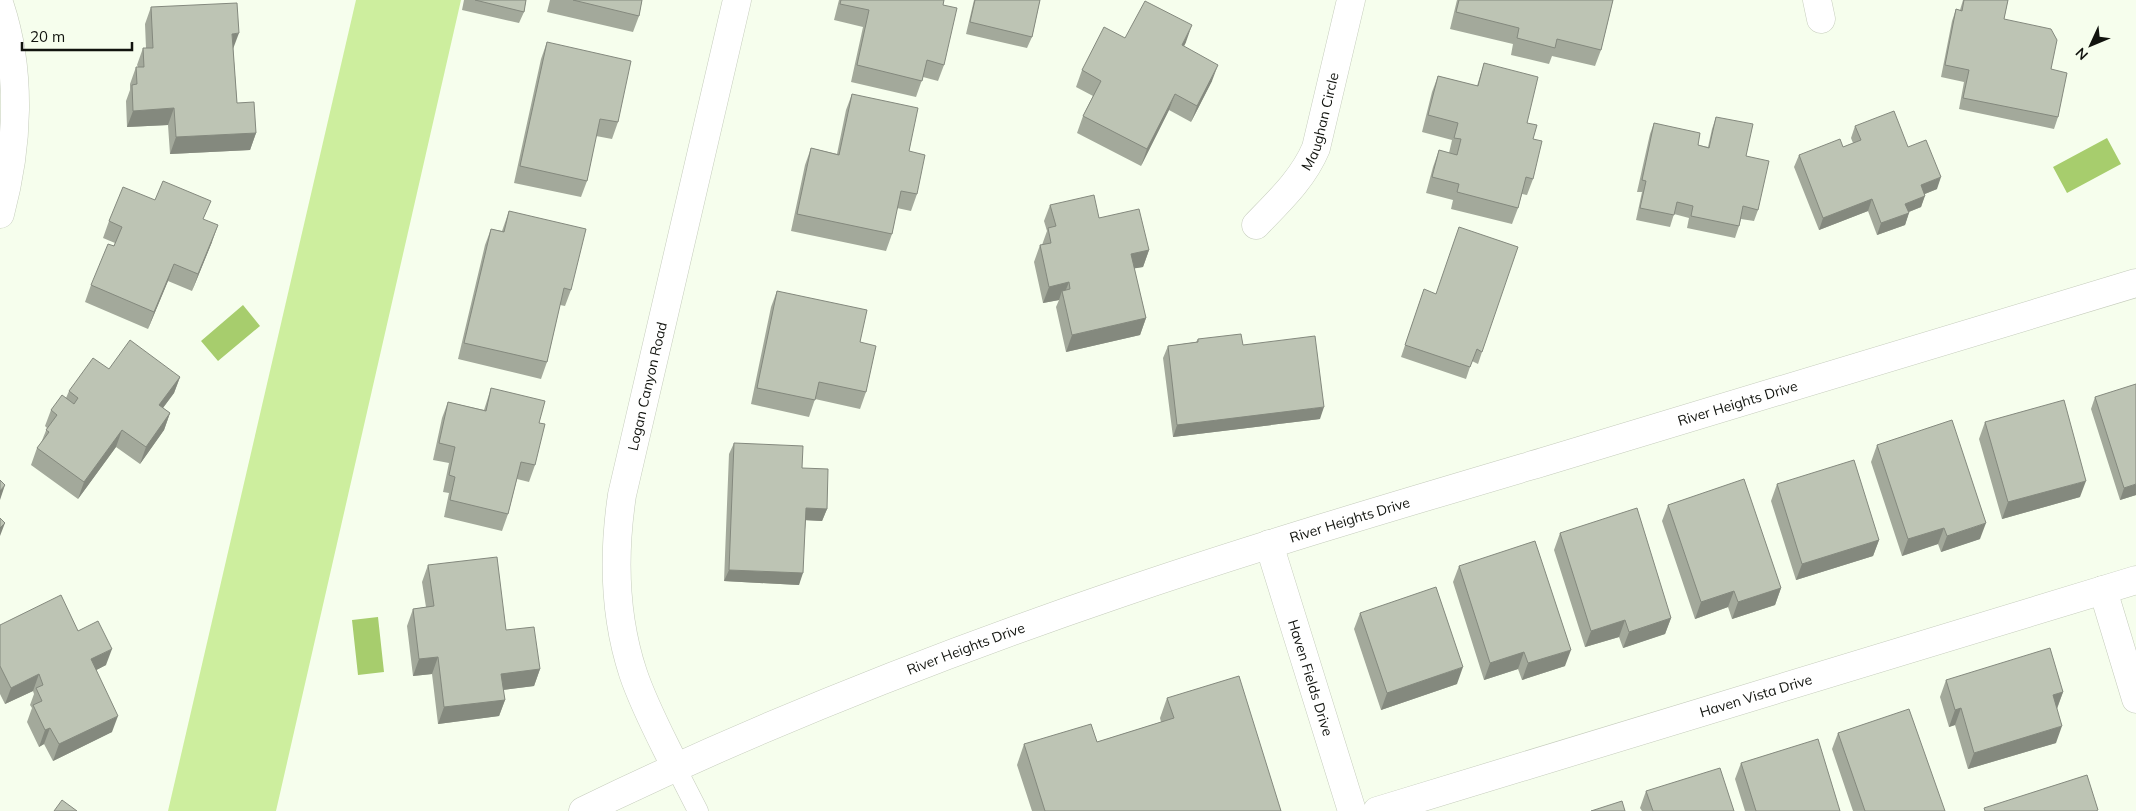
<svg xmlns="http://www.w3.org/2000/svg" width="2136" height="811" font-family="Mulish,sans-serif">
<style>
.green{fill:#cdee9e}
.water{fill:#a7cd6d}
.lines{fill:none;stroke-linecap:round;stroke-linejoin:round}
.lane-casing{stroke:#c5ccbc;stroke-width:21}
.street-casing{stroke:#c5ccbc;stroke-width:29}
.secondary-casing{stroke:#c5ccbc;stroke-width:29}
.lane{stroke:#fff;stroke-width:20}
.street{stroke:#fff;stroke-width:28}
.secondary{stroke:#fff;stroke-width:28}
.wall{fill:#a3a99b}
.shaded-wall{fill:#84897e}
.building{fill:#bdc4b4;stroke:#84897e}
.labels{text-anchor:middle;stroke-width:4;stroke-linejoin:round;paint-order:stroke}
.street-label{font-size:14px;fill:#11130e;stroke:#f6feed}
</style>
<rect width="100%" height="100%" fill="#f6feed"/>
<path class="green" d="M356,0H461L276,811H168Z"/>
<path class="water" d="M2107,138L2121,164L2067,193L2053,167Z
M243,305L260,326L218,361L201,341Z
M378,617L384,672L358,675L352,620Z"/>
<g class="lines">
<g class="lane-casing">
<path id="lane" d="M676,768L698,811"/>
</g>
<g class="street-casing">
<g id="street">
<path d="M1817,0L1821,19"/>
<path d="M0,6C22,73 18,147 0,214"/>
<path id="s1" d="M1256,225C1279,201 1303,179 1316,148L1351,0"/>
<path id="s2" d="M1269,544L1352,811"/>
<path d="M2103,590L2136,699"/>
<path id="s3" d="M676,768C661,737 644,706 633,673C614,615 613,555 622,495L737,0"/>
<path id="s4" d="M1377,811L2136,580"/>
</g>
</g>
<g class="secondary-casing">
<g id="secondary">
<path id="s5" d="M583,811C756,727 936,656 1118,594C1258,546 1401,504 1543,462C1741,402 1939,343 2136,283"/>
</g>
</g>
<use href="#lane" class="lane"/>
<use href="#street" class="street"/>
<use href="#secondary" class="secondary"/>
</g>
<path class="wall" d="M464,0H526L524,12L519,23L462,10Z
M550,0H642L639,16L633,32L547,12Z
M839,0H944L943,5L944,65L938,81L923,77L916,97L851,82L863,27L834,20Z
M974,0H1040L1032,37L1027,48L966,34Z
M1457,0H1613L1601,50L1595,66L1552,56L1549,64L1511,55L1513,44L1450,29Z
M1963,0H2008L2004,19L2051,69L2058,117L2054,129L1959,109L1964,82L1941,77L1952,21L1956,9L1960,10Z
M151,7L233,47L237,103L256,133L250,150L170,154L168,125L127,127L126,101L130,90V84L136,67H138L137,65L143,48H146L145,24Z
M1125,38L1186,42L1184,46L1212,81L1191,122L1169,110L1141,166L1077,133L1083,116L1093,96L1076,87L1082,70Z
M547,42L618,122L612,139L596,136L587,181L581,197L514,183L541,59Z
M1484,63L1527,123L1533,139V179L1527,195L1522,194L1518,208L1512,224L1451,209L1453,200L1426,193L1433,167L1439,150L1449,153L1452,140L1422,132L1432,92L1438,76L1477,86Z
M852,94L909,151L917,194L911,211L897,208L892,234L886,251L791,231L805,165L811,148L837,154L846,110Z
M1716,117L1746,156L1758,210L1754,221L1741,219L1739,226L1735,238L1687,228L1689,218L1674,214L1670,227L1636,220L1642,192H1637L1650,134L1654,123L1698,145L1708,147L1712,129Z
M1855,126L1908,147L1937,189L1925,194L1921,207L1909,212L1905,225L1877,235L1868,211L1819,230L1794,167L1799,155L1843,147L1853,143L1851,138Z
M155,200L204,220L212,242L192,291L168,281L148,329L85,302L91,285L115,243L103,238L109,221Z
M1050,205L1099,218L1149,250L1143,267L1134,268L1146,318L1140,335L1066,352L1056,307L1059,300L1043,303L1034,262L1040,245H1042L1047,231L1044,221Z
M509,211L571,290L565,306L560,305L547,362L541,379L458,359L485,245L491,229L502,231Z
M777,291L860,342L866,392L860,409L815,399L809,417L751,404L771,307Z
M1420,301L1482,352L1478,364L1472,361L1466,379L1401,357Z
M1198,339L1243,345L1320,419L1173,437L1163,358L1168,346L1196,342Z
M180,377L174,393L163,408L170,413L164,430L140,464L116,447L78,499L31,465L37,448L41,443L47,428L45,426L51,410L66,398L69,391Z
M491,388L539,423L535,465L529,482L517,479L508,514L502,531L444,517L449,493L443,492L449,463L433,460L442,418L448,402L484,410Z
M2095,397L2136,495L2120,500L2091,409Z
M1985,422L2080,497L2002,519L1979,439Z
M734,443L802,468L827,509L822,521L806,520L799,585L724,581L729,454Z
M1877,445L1980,539L1941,552L1938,544L1902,556L1871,462Z
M1777,484L1879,540L1873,556L1796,580L1771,501Z
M1668,505L1781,588L1775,605L1732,619L1728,607L1695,619L1662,521Z
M1560,533L1671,618L1665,634L1623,648L1619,637L1585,647L1554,550Z
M428,565L506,630L540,669L534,686L503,690L505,700L499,716L438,724L432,674L413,676L407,626L413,609L426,607L422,582Z
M1459,566L1565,666L1522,680L1518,669L1484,680L1453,582Z
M1360,613L1457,684L1381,710L1354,629Z
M0,625L78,631L106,665L96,670L112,732L53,761L44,744L39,747L27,722L32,708L30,705L34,694L33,691L5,704L0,694Z
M1946,680L2063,692L2057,709L2056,743L1968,769L1955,725L1949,727L1940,697Z
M1167,698L1281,811H1032L1017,765L1024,744L1097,742L1161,722L1160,718Z
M1838,733L1945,811H1853L1832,749Z
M1741,763L1840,811H1745L1735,779Z
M1646,791L1734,811H1642L1640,808Z"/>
<path class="shaded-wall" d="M1192,25L1186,42L1176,62L1182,45Z
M239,33L233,49L232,34Z
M1218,65L1212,81L1191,122L1197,106Z
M1175,94L1169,110L1141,166L1147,149Z
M174,108L168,125L127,127L133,111Z
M256,133L250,150L170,154L176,137Z
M1941,177L1937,189L1917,197L1921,185Z
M1925,196L1921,207L1901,215L1905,204Z
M1872,199L1868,211L1819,230L1823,218Z
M1909,213L1905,225L1877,235L1881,223Z
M218,225L212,242L192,291L198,274Z
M1149,250L1143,267L1125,270L1131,254Z
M174,264L168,281L148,329L154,312Z
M1069,282L1063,297L1062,291L1059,300L1043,303L1049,287Z
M1146,318L1140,335L1066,352L1072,335Z
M180,377L174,393L153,421L159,405Z
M1324,407L1320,419L1173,437L1177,425Z
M170,413L164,430L140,464L146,447Z
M122,430L116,447L78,499L84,482Z
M2086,481L2080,497L2002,519L2008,502Z
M2136,484V495L2120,500L2124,488Z
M5,485L0,500V491Z
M806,508L827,509L822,521L802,520Z
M5,523L0,536V528Z
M1986,523L1980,539L1941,552L1947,536Z
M1944,528L1938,544L1902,556L1908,539Z
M1879,540L1873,556L1796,580L1802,564Z
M729,570L803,573L799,585L724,581Z
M1781,588L1775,605L1732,619L1738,602Z
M1734,591L1728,607L1695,619L1701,602Z
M1671,618L1665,634L1623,648L1629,632Z
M1625,620L1619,637L1585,647L1591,631Z
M112,649L106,665L85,676L91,659Z
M1571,650L1565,666L1522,680L1528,663Z
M1524,652L1518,669L1484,680L1490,663Z
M438,657L432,674L413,676L419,659Z
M1463,667L1457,684L1381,710L1387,693Z
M540,669L534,686L495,691L501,674Z
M39,674L33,691L5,704L11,688Z
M2063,692L2057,708L2047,712L2053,695Z
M505,700L499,716L438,724L444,707Z
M1961,708L1955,725L1949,727L1955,710Z
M118,716L112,732L53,761L59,744Z
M2062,726L2056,743L1968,769L1974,753Z
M50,728L44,744L39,747L45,730Z"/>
<path class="building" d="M475,0H526L524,12Z
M573,0H642L639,16Z
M841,0H944L943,5L957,8L944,65L927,60L922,81L857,65L869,10L840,4Z
M975,0H1040L1032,37L970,22Z
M1459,0H1613L1601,50L1557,39L1555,48L1517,38L1519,28L1456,12Z
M1964,0H2008L2004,19L2051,29L2057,40L2051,69L2067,73L2058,117L1963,98L1969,70L1945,65L1956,9L1962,11Z
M1145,1L1192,25L1182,45L1218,65L1197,106L1175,94L1147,149L1083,116L1101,81L1082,70L1104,27L1125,38Z
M237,3L239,33L232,34L237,103L254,102L256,133L176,137L174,108L133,111L132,85L137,84L136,67H144L143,48H153L151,7Z
M547,42L631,61L618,122L600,119L587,181L520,166Z
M1484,63L1538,77L1527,123L1537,125L1533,139L1542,141L1533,179L1526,177L1518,208L1457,192L1459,184L1432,177L1439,150L1457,155L1461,139L1454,138L1458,123L1428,115L1438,76L1478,86Z
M852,94L918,108L909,151L925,155L917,194L901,191L892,234L797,214L811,148L839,155Z
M1894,111L1908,147L1926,140L1941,177L1921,185L1925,196L1905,204L1909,213L1881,223L1872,199L1823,218L1799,155L1840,139L1843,147L1861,140L1855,126Z
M1716,117L1753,124L1746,156L1769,161L1758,210L1743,206L1739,226L1691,216L1693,206L1677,202L1674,215L1640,208L1646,181L1642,180L1654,123L1700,133L1698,145L1709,148Z
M163,181L211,201L203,219L218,225L198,274L174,264L154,312L91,285L108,244L114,246L122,227L109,221L123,187L155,200Z
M1094,195L1099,218L1139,209L1149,250L1131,254L1146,318L1072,335L1062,291L1070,289L1069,282L1049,287L1040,245L1051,243L1048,228L1056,226L1050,205Z
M509,211L586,229L571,290L564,288L547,362L464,343L491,229L504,232Z
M1459,227L1518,247L1482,352L1477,349L1470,367L1405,345L1424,289L1436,294Z
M777,291L867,310L860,342L876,346L866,392L819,382L815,400L757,388Z
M1241,334L1243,345L1315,336L1324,407L1177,425L1168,346L1198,342V339Z
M130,340L180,377L159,405L170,413L146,447L122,430L84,482L37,448L49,432L46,430L57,415L51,410L62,395L74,404L78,398L69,391L93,358L109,369Z
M2136,384V484L2124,488L2095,397Z
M491,388L545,401L539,423L545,424L535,465L521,462L508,514L450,500L455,477L449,475L455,447L439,443L448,402L486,411Z
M2064,400L2086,481L2008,502L1985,422Z
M1952,420L1986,523L1947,536L1944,528L1908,539L1877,445Z
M734,443L803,446L802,468L828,469L827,509L806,508L803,573L729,570Z
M1854,460L1879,540L1802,564L1777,484Z
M1744,479L1781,588L1738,602L1734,591L1701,602L1668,505Z
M0,480L5,485L0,491Z
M1637,508L1671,618L1629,632L1625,620L1591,631L1560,533Z
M0,518L5,523L0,528Z
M1535,541L1571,650L1528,663L1524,652L1490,663L1459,566Z
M497,557L506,630L534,627L540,669L501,674L505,700L444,707L438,657L419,659L413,609L434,606L428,565Z
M1436,587L1463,667L1387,693L1360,613Z
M61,595L78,631L98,621L112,649L91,659L118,716L59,744L50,728L45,730L33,705L42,701L36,688L43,685L39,674L11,688L0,666V625Z
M2050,648L2063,692L2053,695L2062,726L1974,753L1961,708L1955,710L1946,680Z
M1239,676L1281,811H1045L1024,744L1091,724L1097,742L1174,718L1167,698Z
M1909,709L1945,811H1865L1838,733Z
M1818,739L1840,811H1756L1741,763Z
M1720,768L1734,811H1653L1646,791Z
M2087,775L2098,810L2096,811H1985L1984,808Z
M62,800L77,811H54Z
M1622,801L1625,811H1591Z"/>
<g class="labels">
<g class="street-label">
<text dy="5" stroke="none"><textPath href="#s1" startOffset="125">Maughan Circle</textPath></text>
<text dy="5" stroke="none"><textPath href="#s3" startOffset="396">Logan Canyon Road</textPath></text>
<text dy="5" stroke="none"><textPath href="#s5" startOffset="1226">River Heights Drive</textPath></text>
<text dy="5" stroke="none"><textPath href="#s5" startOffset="821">River Heights Drive</textPath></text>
<text dy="5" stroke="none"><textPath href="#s5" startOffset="416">River Heights Drive</textPath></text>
<text dy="5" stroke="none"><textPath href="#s2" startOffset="140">Haven Fields Drive</textPath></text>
<text dy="5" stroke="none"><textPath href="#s4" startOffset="396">Haven Vista Drive</textPath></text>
</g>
</g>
<g transform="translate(2091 45) rotate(226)" stroke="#f6feed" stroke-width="4" paint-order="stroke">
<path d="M0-4L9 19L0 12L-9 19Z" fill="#11130e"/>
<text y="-8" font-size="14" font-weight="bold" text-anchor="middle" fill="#11130e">N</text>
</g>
<path d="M22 42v8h110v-8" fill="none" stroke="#11130e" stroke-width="2.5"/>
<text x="30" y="42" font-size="15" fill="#11130e" stroke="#f6feed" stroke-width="4" paint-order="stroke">20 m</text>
</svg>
